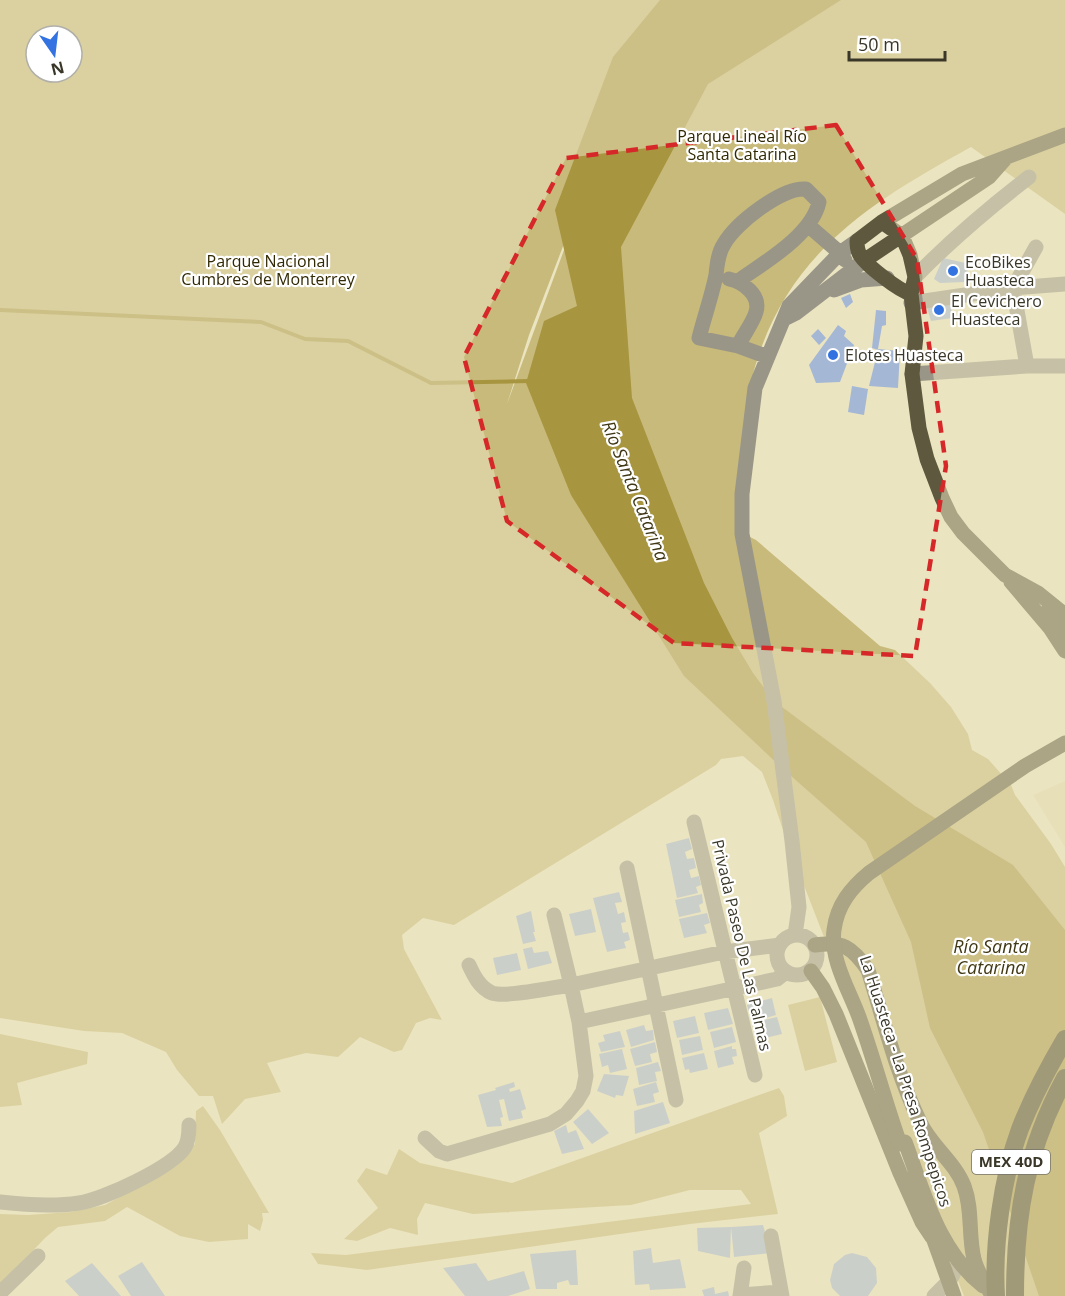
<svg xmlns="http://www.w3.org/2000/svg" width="1065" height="1296" font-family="'Open Sans',sans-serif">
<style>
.built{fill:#e3daaf}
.green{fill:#c8ba7a;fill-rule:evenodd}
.water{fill:#a79540}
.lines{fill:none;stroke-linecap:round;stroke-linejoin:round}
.stream{stroke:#a79540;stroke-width:4}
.building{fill:#a4b7d5}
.minor{stroke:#999688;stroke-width:15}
.major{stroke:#5d583e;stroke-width:15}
.highway{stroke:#484223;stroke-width:18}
.major-bridge{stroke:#5d583e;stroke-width:15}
.marked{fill:none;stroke:#d62828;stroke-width:4.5;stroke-dasharray:12 8;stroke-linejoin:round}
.poi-dot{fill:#3273e1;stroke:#fff;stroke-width:2}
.labels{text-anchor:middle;stroke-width:4.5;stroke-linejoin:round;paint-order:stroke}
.shield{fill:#fff;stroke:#757369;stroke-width:1.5}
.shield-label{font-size:15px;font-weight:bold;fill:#3a3729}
.park-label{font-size:16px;fill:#312903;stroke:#fff}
.poi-label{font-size:16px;fill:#3a3729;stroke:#fff;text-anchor:start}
.street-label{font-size:16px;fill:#3a3729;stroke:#fff}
.water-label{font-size:18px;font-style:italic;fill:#403814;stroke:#fff}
</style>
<rect width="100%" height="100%" fill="#ebe4c0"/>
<path class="built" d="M1065,781V847L1033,795Z"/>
<path class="green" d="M0,0H1065V214L971,147C869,203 785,255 753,374L738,531L756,540L880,646L895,650L930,683L951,707L968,734L972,750L988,759L1011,785L1015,795L1051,844L1065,867V1296H964L787,842L773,800L762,772L743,756L721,759L716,765L454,925L423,918L402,935L404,949L442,1020L430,1018L416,1023L402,1050L394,1052L360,1037L338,1057L306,1053L267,1063L281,1092L245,1099L222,1124L213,1096H199L177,1070L166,1052L122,1033L84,1031L0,1018ZM36,36H72V72H36ZM603,142H604L507,404L529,335Z
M820,997L837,1062L805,1071L788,1005Z
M0,1034L88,1052L87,1064L17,1083L22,1105L0,1107Z
M779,1088L784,1096L787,1116L759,1133L778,1214L690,1224L367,1270L318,1264L311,1253L346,1255L751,1204L741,1190H690L631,1205L473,1214L425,1203L417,1219L418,1235L390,1228L357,1241L344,1239L378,1208L357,1181L366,1168L387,1175L399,1149L420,1163L512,1183Z
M203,1106L220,1130L269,1213H262L263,1220L260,1231L248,1224V1239L209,1242L180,1236L127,1207L105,1221L58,1227L45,1238L0,1285V1214L28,1215L71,1212L105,1205L176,1166L195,1144L196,1111Z"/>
<path class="water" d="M660,0H841L708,84L621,247L632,398L704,583L732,638L753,673L774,701L915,806L1013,865L1065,930V1296H1039L983,1132L930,1028L911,942L866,842L782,768L684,676L571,495L526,383L544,321L577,306L555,210L613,57Z"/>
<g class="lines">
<path class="stream" d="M0,310L261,322L305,339L348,341L431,383L529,381"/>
</g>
<path class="building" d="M943,258L970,264L964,282L940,283L934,279Z
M850,294L853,302L846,308L841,298Z
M950,298L952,318L931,321L925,301Z
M876,310L886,311V325L882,326L878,349L900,351L898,388L869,386L878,350L872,348Z
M838,325L846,331L844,336L854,345L840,382L816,383L809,365Z
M818,329L826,338L819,345L811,336Z
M852,386L868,389L864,415L848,412Z
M689,838L692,849L685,852L687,859L694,858L696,868L689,870L691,878L699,876L701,885L696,887L698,893L677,898L666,844Z
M619,892L622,902L615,903L618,914L624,912L626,922L621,923L623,933L628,932L630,940L624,942L626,948L607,952L593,898Z
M702,894L703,903L699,905L701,912L679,917L675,900Z
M591,909L596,932L575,936L569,914Z
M531,911L535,932H533L536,941L523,944L516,916Z
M707,913L710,923L704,925L707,933L684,938L679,919Z
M532,947L534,953L548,951L552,963L528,969L523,949Z
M517,953L521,970L497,975L493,958Z
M772,998L776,1015L752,1022L747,1005Z
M728,1008L733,1024L708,1030L704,1013Z
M695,1016L699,1033L677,1038L673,1021Z
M777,1017L782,1034L757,1040L752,1023Z
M644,1025L646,1031L653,1030L654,1040L631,1047L626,1030Z
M732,1027L736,1042L714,1048L710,1032Z
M620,1031L625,1047L601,1052L598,1043L605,1041L603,1035Z
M700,1036L703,1050L682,1055L679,1040Z
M655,1042L657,1052L650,1054L652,1062L635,1066L630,1049Z
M732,1046V1049H736L737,1056L732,1057L734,1064L718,1068L714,1051Z
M622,1049L627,1069L610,1073L608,1065L602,1067L599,1054Z
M704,1053L708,1069L690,1073L689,1069L685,1070L682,1058Z
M658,1062L661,1071L655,1072L657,1081L639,1085L636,1068Z
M604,1074L629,1076L623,1096L616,1095L615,1098L597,1091Z
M514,1082L515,1087L509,1089L510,1092L520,1089L526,1109L521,1111L523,1118L509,1121L504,1099L499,1100L503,1117L500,1118L502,1126L487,1127L478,1095L496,1090L495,1088Z
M656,1082L659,1092L653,1094L655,1102L637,1106L633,1089Z
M663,1102L670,1123L635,1134L634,1111Z
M588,1109L609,1133L592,1144L573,1122Z
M566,1125L568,1133L576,1130L584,1149L562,1154L554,1131Z
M763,1225L771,1253L734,1257L731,1227Z
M731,1227L730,1258L698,1251L697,1228Z
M651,1248L653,1263L680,1259L686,1288L650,1290L649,1284L635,1285L633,1251Z
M576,1250L578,1285H570L568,1280L557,1283V1289H536L530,1254Z
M852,1253L867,1257L876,1268L877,1283L868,1296H840L832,1288L830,1280L834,1264L845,1255Z
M142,1262L165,1296H131L118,1276Z
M92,1263L121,1296H79L65,1281Z
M476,1263L488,1281L524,1271L530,1289L508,1296H465L443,1268Z
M714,1287L715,1294L728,1291L729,1296H704L702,1290Z"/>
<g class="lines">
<path class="minor" d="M809,226L840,253L845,260
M915,277C951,240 989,208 1029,177
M729,279C743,282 761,295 756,312C753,323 743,335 738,346
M738,281C765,262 812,235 819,202L806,189C782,187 736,223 724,244C718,253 717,265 716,275C712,295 704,318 699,338L738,346L768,357
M834,290L861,280L887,278
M911,303L1013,288L1065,284
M784,319L796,313L865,260
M1027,366L1013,288L1036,247
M912,374L1027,366H1065
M694,822L755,1075
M627,868L676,1100
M554,915L571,985L724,952L780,945
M777 955a20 20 0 1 1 40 0a20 20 0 1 1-40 0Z
M795,935L799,907L792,841L774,701L742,534V494L755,388L789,306L840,253L857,241
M579,1022L777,979L786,972
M425,1138L439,1151L447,1154L550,1124L566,1114L577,1101L583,1091L586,1076L579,1022L571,985C555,987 505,998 492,993C480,988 474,976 469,965
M0,1202C26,1205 53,1207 79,1203C102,1200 173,1167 185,1147C189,1140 189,1132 189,1125
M771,1236L782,1296
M0,1293L38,1256
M740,1295L781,1292
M740,1296L744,1268
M934,1296L950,1280L959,1263"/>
<path class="major" d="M882,222L902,236L910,255L915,277L911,294L916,336L912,374L919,428L927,459L942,498L951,517L963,533L1005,575L1038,593L1065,615
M865,260L989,177L1005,159
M911,294C898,290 867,266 860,255C857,250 857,246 857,241L882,222L962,174L1065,135
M1011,582L1050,628L1065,651
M1049,608L1065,630
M815,945C843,941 852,947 868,970C884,1021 897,1075 920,1122C931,1146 955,1162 964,1186C973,1210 968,1235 974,1259C977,1271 984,1282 990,1292
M811,971L823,988L836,1014L900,1173L922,1222L932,1237
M905,1142C925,1195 938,1250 983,1286
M931,1232L954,1296"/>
<path class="highway" d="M996,1296C993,1245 1002,1178 1020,1129C1032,1098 1048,1068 1065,1039
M1015,1296C1015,1215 1026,1150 1065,1078"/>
<path class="major-bridge" d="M900,1144C885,1102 874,1059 859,1017C849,990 830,959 834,930C837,905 851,888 869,873L1025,766L1065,743"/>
</g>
<path d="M0 0H1065V1296H0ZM836,125L917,259L946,466L915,656L674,643L507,521L464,357L566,158Z" fill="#ebe4c0" fill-opacity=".55" fill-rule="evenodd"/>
<path class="marked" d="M836,125L917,259L946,466L915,656L674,643L507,521L464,357L566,158Z"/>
<g class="poi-dot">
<circle cx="953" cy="271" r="6"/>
<circle cx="939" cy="310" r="6"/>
<circle cx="833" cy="355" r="6"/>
</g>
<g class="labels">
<rect class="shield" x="972" y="1150" width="78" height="24" rx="4.5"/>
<g class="shield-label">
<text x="1011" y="1167">MEX 40D</text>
</g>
<g class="park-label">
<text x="742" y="142">Parque Lineal Río<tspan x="742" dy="18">Santa Catarina</tspan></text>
<text x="268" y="267">Parque Nacional<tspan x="268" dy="18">Cumbres de Monterrey</tspan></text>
</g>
<g class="poi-label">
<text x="965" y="268">EcoBikes<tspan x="965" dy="18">Huasteca</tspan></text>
<text x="951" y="307">El Cevichero<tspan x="951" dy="18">Huasteca</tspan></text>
<text x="845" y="361">Elotes Huasteca</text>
</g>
<g class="street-label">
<text transform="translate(742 945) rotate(77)" y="6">Privada Paseo De Las Palmas</text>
<text transform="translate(906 1081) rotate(72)" y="6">La Huasteca - La Presa Rompepicos</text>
</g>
<g class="water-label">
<text transform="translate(635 491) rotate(68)" y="6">Río Santa Catarina</text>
<text x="991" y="953">Río Santa<tspan x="991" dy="21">Catarina</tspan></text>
</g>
</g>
<g transform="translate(54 54) rotate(166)"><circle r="28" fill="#ffffff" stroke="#b0afa9" stroke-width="1.5"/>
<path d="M0-4.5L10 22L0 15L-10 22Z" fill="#3273e1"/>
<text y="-9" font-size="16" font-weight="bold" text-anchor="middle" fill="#3a3729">N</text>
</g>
<path d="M849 51v9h96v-9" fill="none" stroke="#3a3729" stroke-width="3"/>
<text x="858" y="51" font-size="18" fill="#3a3729" stroke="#ffffff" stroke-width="4.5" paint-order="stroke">50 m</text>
</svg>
